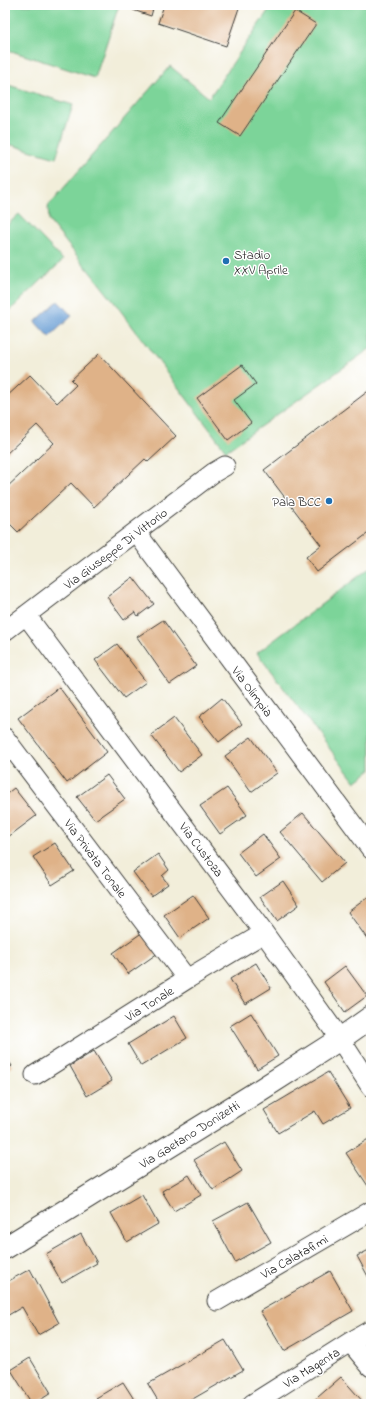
<svg xmlns="http://www.w3.org/2000/svg" width="376" height="1409" font-family="'Indie Flower',sans-serif">
<style>
.green{fill:#7cd499;stroke:#4c785a}
.water{fill:#689dd4;stroke:#425c78}
.building{fill:#dfb288}
.lines{fill:none;stroke-linecap:round;stroke-linejoin:round}
.minor-casing{stroke:#3c3c38;stroke-width:21}
.tertiary-casing{stroke:#3c3c38;stroke-width:24}
.minor{stroke:#fff;stroke-width:19}
.tertiary{stroke:#fff;stroke-width:22}
.poi-dot{fill:#1f6fb2;stroke:#fff;stroke-width:1.5}
.labels{text-anchor:middle;stroke-width:3;stroke-linejoin:round;paint-order:stroke}
.poi-label{font-size:13px;fill:#1c1c1c;stroke:#fff;text-anchor:start}
.street-label{font-size:13px;fill:#1c1c1c;stroke:#fff}
</style>
<rect width="100%" height="100%" fill="#fff"/>
<filter id="ink" filterUnits="userSpaceOnUse"><feTurbulence type="fractalNoise" baseFrequency=".025" numOctaves="2"/><feDisplacementMap in="SourceGraphic" scale="8" xChannelSelector="R" yChannelSelector="G"/><feConvolveMatrix kernelMatrix="1 2 1 2 8 2 1 2 1" color-interpolation-filters="sRGB"/></filter>
<filter id="wash" filterUnits="userSpaceOnUse"><feTurbulence type="fractalNoise" baseFrequency=".012" numOctaves="4" result="noise"/><feDisplacementMap in="SourceGraphic" scale="16" xChannelSelector="R" yChannelSelector="G"/><feGaussianBlur stdDeviation="0.9" result="paint"/><feColorMatrix in="noise" values="0 0 0 0 0 0 0 0 0 0 0 0 0 0 0 0 0 1.4 0 .05"/><feComposite in="paint" operator="in"/></filter>
<g filter="url(#wash)">
<rect width="100%" height="100%" fill="#f2eeda"/>
<path class="green" d="M5,5H119L95,78L5,49Z
M272,5H371V348L226,451L114,302L49,221L48,206L170,66L209,98Z
M5,84L73,105L56,158L5,143Z
M19,214L63,260L5,315V227Z
M371,567V770L355,782L257,653Z"/>
<path class="water" d="M58,301L72,316L49,337L35,322Z"/>
<g id="blocks">
<path class="building" d="M135,5H154L151,16L133,10Z
M164,5H240L226,46L158,23Z
M295,11L316,24L240,136L219,123Z
M99,354L176,436L148,462L145,459L94,507L71,483L18,532L5,519V489L54,443L37,425L5,455V398L30,375L57,403L76,385L71,380Z
M242,365L256,384L234,400L251,423L228,440L197,398Z
M371,389V531L317,572L306,557L321,545L264,470Z
M133,577L154,604L138,616L135,612L124,620L107,597Z
M163,620L196,666L170,684L137,637Z
M117,644L146,682L124,698L95,660Z
M59,687L107,752L67,783L18,718Z
M222,698L242,724L219,742L199,717Z
M174,718L202,755L179,772L151,735Z
M251,737L277,773L251,792L225,756Z
M107,775L125,799L95,820L77,797Z
M14,788L36,816L8,837L5,833V795Z
M227,788L247,815L220,834L200,806Z
M303,813L345,863L322,882L280,832Z
M263,834L281,859L256,877L238,853Z
M55,843L74,871L52,885L33,857Z
M158,854L169,870L162,876L168,884L151,896L133,872Z
M283,881L299,905L277,921L260,897Z
M193,895L209,918L180,938L164,915Z
M371,895V944L348,912Z
M143,932L158,953L128,974L113,953Z
M256,963L271,988L245,1004L230,979Z
M345,966L367,996L345,1012L324,982Z
M251,1013L278,1056L257,1069L230,1026Z
M174,1016L187,1038L141,1066L128,1044Z
M94,1051L112,1081L87,1096L70,1066Z
M5,1056L12,1066L5,1072Z
M328,1072L350,1108L323,1124L315,1111L278,1133L264,1110Z
M370,1138L371,1139V1184L368,1186L346,1153Z
M224,1142L242,1171L213,1190L194,1160Z
M189,1175L201,1195L174,1211L162,1191Z
M142,1195L158,1224L127,1242L111,1213Z
M248,1202L271,1242L235,1262L213,1221Z
M81,1234L97,1263L62,1283L46,1254Z
M371,1249V1282L357,1256Z
M30,1269L59,1323L38,1335L22,1307L5,1317V1283Z
M330,1271L353,1311L284,1351L260,1311Z
M225,1340L243,1370L184,1404H160L148,1384Z
M30,1358L51,1393L34,1404H32L11,1370Z
M341,1377L365,1404H310Z
M123,1382L137,1404H99L96,1398Z"/>
</g>
</g>
<g filter="url(#ink)">
<use href="#blocks" fill-opacity="0" stroke="#3c3c38" stroke-width="1"/>
<g class="lines">
<g class="minor-casing">
<path id="minor" d="M136,532L371,849
M26,615L264,933L340,1039L371,1087
M5,631L213,473L225,466
M5,738L187,979
M35,1075L187,979L264,933
M217,1301L371,1211
M350,1342L371,1367
M252,1404L350,1342L371,1330"/>
</g>
<g class="tertiary-casing">
<path id="tertiary" d="M5,1248L257,1092L340,1039L371,1017"/>
</g>
<use href="#minor" class="minor"/>
<use href="#tertiary" class="tertiary"/>
</g>
</g>
<g class="poi-dot">
<circle cx="226" cy="261" r="4"/>
<circle cx="329" cy="501" r="4"/>
</g>
<g class="labels">
<g class="poi-label">
<text x="234" y="259">Stadio<tspan x="234" dy="15">XXV Aprile</tspan></text>
<text x="321" y="506" text-anchor="end">Pala BCC</text>
</g>
<g class="street-label">
<text transform="translate(115 548) rotate(-37)" y="5">Via Giuseppe Di Vittorio</text>
<text transform="translate(253 691) rotate(53)" y="5">Via Olimpia</text>
<text transform="translate(202 849) rotate(53)" y="5">Via Custoza</text>
<text transform="translate(96 858) rotate(53)" y="5">Via Privata Tonale</text>
<text transform="translate(149 1003) rotate(-32)" y="5">Via Tonale</text>
<text transform="translate(189 1134) rotate(-32)" y="5">Via Gaetano Donizetti</text>
<text transform="translate(294 1256) rotate(-30)" y="5">Via Calatafimi</text>
<text transform="translate(311 1367) rotate(-32)" y="5">Via Magenta</text>
</g>
</g>
<rect width="376" height="1409" fill="none" stroke="#fff" stroke-width="20"/>
</svg>
